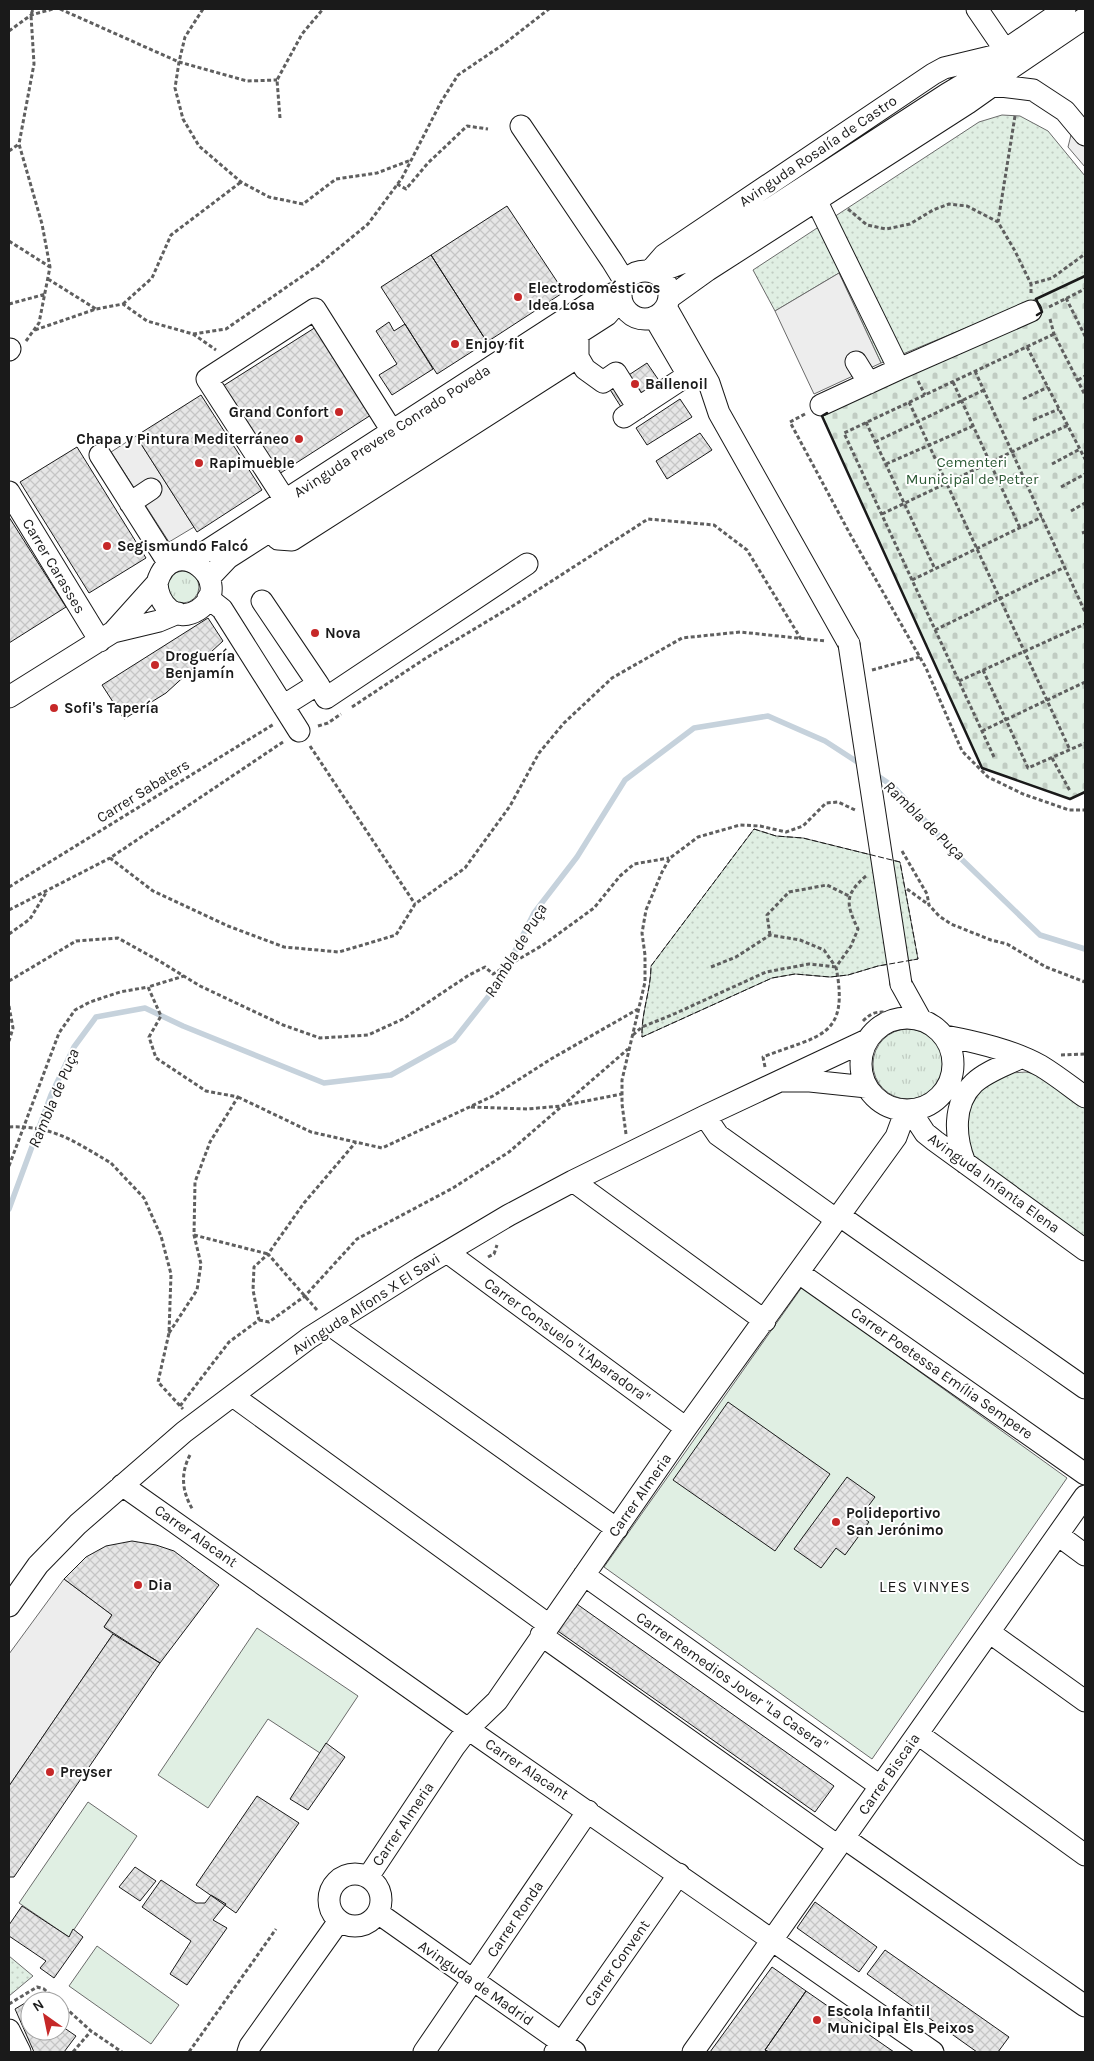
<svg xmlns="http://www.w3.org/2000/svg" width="1094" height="2061" font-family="Karla,sans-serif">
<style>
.grass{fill:url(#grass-tufts);stroke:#6a6a6a}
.cemetery{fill:url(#cemetery-stones);stroke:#6a6a6a}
.park{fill:url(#park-dots);stroke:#6a6a6a}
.garden{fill:#e0efe3;stroke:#6a6a6a}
.parking{fill:#ededed;stroke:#6a6a6a}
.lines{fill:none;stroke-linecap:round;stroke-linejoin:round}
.stream{stroke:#c6d2dc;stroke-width:5.5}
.building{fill:url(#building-cross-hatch);stroke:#1a1a1a}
.minor-casing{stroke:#1a1a1a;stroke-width:23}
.path{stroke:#5f5f5f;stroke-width:3;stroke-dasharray:4 2.5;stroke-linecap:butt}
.minor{stroke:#fff;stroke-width:21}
.minor-bridge-casing{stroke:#1a1a1a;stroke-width:23;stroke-linecap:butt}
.path-bridge{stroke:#5f5f5f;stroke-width:3;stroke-dasharray:4 2.5;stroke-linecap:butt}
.minor-bridge{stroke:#fff;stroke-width:21}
.fence{stroke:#1a1a1a;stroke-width:1;stroke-dasharray:6 2.5;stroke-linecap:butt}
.wall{stroke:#1a1a1a;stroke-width:2.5}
.poi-dot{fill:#c62828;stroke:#fff;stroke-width:2}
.labels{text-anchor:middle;stroke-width:4;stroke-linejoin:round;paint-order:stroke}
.street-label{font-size:15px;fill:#1a1a1a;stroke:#fff}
.poi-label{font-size:15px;font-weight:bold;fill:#1a1a1a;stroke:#fff;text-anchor:start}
.park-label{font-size:15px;fill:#2b5a34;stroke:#fff}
.water-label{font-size:16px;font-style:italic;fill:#1a1a1a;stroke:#fff}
.neighbourhood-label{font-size:16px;letter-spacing:1px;fill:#1a1a1a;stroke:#fff}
</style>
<defs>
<pattern id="grass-tufts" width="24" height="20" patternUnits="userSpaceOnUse" patternTransform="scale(1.25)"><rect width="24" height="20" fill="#e0efe3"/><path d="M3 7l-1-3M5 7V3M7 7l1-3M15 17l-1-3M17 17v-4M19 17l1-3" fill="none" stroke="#c0ccc2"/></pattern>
<pattern id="cemetery-stones" width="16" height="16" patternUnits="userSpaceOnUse" patternTransform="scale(1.25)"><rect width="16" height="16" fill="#e0efe3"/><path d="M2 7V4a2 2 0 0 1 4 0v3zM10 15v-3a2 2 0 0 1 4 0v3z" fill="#c0ccc2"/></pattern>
<pattern id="park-dots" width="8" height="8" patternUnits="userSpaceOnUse" patternTransform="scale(1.25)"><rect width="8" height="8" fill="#e0efe3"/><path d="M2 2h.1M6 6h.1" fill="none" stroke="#c0ccc2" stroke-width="1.8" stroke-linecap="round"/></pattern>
<pattern id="building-cross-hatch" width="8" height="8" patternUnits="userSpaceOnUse" patternTransform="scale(1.25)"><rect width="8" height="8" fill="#e6e6e6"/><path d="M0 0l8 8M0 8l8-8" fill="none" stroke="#c5c5c5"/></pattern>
</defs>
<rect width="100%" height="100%" fill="#fff"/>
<path class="grass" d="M167 587a16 16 0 1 1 32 0a16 16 0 1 1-32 0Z
M873 1064a35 35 0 1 1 70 0a35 35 0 1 1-70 0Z"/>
<path class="cemetery" d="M1085,276V792L1070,799L982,768L822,416L1042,312L1036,299Z"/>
<path class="park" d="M1002,115L1020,116L1048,131L1085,176V276L1036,299L881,363L839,273L775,311L753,270L979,122Z
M754,829L776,836L803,838L900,862L918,959L878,966L848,975L830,977L795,974L772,978L642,1037C641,1013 651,990 651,966Z
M1026,1072L1046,1076L1085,1104V1241L973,1157L967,1131L968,1114L974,1100L983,1088L1011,1073Z
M9,1956L33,1976L9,1996Z"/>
<path class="garden" d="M802,1287L1067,1478L872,1759L604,1567Z
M257,1628L358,1696L320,1753L268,1719L208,1808L158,1775Z
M88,1802L137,1836L69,1937L19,1903Z
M97,1946L179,2005L151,2044L69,1986Z"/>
<path class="parking" d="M1074,123L1085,135V167L1068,147Z
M839,273L881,363L814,394L775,311Z
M136,436L194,527L169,542L111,452Z
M64,1579L112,1615L104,1627L113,1634L9,1786V1654Z"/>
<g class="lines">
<path class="stream" d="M875,774L894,787L951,849L1040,935L1085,949
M9,1209L51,1095L74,1047L96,1017L145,1008L183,1026L324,1083L391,1075L454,1040L499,983L534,913L577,857L625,780L694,728L768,716L825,741L862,765"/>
</g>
<path class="building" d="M507,206L564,292L487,342L431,255Z
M431,255L487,342L437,374L381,287Z
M389,322L394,331L405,324L433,369L392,395L379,375L397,364L376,331Z
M316,327L371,415L279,474L223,386Z
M647,363L660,382L621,407L609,388Z
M201,395L262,490L197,532L136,436Z
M680,399L692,417L647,445L636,428Z
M700,433L712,450L667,479L656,461Z
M77,447L146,558L89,593L20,482Z
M9,517L66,607L9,643Z
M208,618L223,641L166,693L124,719L102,685Z
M728,1402L830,1474L775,1551L673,1480Z
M847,1477L875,1497L861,1516L869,1522L845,1555L836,1548L821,1568L794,1549Z
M132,1541L156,1545L174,1551L219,1585L160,1663L104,1627L112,1615L64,1579L86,1557L106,1546Z
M574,1602L834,1786L815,1812L555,1629Z
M113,1634L160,1663L14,1877H9V1786Z
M326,1743L345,1757L308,1810L290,1799Z
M257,1796L299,1823L236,1913L196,1885Z
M135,1867L156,1881L140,1901L119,1887Z
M161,1880L196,1903H205L211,1895L226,1904L213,1920L227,1928L187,1985L170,1974L191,1941L142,1907Z
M815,1902L877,1947L859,1972L797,1928Z
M22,1906L69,1937L73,1929L83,1937L54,1978L40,1968L46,1961L9,1936V1925Z
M885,1950L1009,2037L998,2052H977L867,1974Z
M772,1967L806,1991L765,2050L769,2052H710Z
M806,1991L894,2052H769L765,2050Z
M42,1993L46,2001H30V2031H60V2025L76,2036L64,2052H34L15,2009Z"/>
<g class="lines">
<g class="minor-casing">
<path id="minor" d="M977,9L1005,50
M994,70L1007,71L1085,18
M984,84L1033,90L1065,111L1085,135
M521,126L612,261L625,282
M816,200L899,369L821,405
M621 295a24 24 0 1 1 48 0a24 24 0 1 1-48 0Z
M650,271L664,255L933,74L944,68L998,55
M656,273L693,259L947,94L989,69L998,55L1065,9
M669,298L708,270L968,103L992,86L1007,71
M666,307L709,383L719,413L849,644
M654,317L689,377
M9,350L10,349
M578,357L585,369L603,382L616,373L638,408
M856,362L869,383
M899,369L1031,311
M624,417L688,375
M100,455L169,564
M9,492L100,641
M285,500L207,379L315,309L392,431
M130,503L151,489
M270,531L278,539L292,540L578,357V334
M191,561L596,299L621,291
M209,578L228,558L607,315L621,299
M208,598L222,609L299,731
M262,601L318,684L283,706
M113,632L159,621L178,613
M318,684L326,698L527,564
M9,697L113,632L157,583C173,529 239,583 198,610C176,624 158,604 157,583
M901,984L921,1020
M861 1064a46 46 0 1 1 92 0a46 46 0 1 1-92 0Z
M945,1036C977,1042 1012,1050 1041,1066C1056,1075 1071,1087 1085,1097
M786,1081H810L867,1087
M910,1110L925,1133L935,1141L1085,1250
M705,1116L718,1135L837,1220
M965,1163C955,1138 952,1104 974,1083C987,1071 1006,1065 1022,1057
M573,1181L765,1321
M840,1216L1085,1388
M447,1252L686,1428
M799,1273L1085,1474
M330,1325L617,1529
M233,1396L549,1625
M122,1485L468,1729L933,2052
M1058,1535L1085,1555
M584,1575L880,1786
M9,1606L38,1565L78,1524L184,1432L309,1338L420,1268L509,1215L573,1181L705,1116L867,1040
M989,1632L1085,1701
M541,1635L838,1846
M918,1734L1085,1855
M844,1838L1085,2006
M329 1900a26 26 0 1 1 52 0a26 26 0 1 1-52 0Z
M368,1877L455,1746L468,1729L497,1701L686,1428L896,1137L906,1110
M378,1913L575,2052
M9,2030L20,2052
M248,2052L250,2046L339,1921
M424,2052L588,1811
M555,2052L679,1874
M693,2052L1085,1496"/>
</g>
<path class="path" d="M60,9L179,62L247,81L277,80
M203,9L185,37L179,62L175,88L183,119L199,146L241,182L269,197L303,204L336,179L377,173L411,160
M9,31L31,15L53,9
M1015,116L998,222L1015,251L1031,284
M280,118L277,80L302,34L323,9
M9,151L19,144
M397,184L406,189L428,163L467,126L488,129
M848,209L867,225L886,229L910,224L933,210L949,204L967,206L998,222
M9,241L50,267
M48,279L96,309
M1031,293V284L1052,278L1085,254
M1066,298L1085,336
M9,304L46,294
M123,304L152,278L171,235L241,182
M1049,307L1085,289
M1050,319L1054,334L1085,395
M35,330L96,309L123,304L147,321L193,334L216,350
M193,334L226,329L317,266L368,224L402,178L441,102L458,75L504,44L549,9
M26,341L39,323L50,267L42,224L19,144L34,64L31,15L33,9
M1027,347L1085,459
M975,371L1085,612
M1078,380L1085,376
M918,381L925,395
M953,382L1020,528
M1023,399L1048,387
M909,402L1070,750
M805,414L790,422L850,534L926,668L962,751L988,777L1023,794L1069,810H1085
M1033,420L1059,409
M866,422L935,569
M875,442L984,390
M886,464L973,426
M1052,464L1080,449
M1061,487L1085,474
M1071,511L1085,503
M882,514L1068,425
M1082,533L1085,532
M912,580L1042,517
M935,630L1065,567
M872,670L920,657
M983,670L1028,768L1085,743
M959,681L1085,624
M352,707L426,658L516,604L648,519L714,525L747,550L801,639
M318,726L328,723L341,714
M982,731L1085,682
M283,742L110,858L153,891L228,926L284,947L339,952L396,935L415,904L465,868L510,806L539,753L564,723L612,678L682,638L740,632L826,641
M310,746L415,904
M994,757L844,433L1054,334
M1052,758L1070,791
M902,851L927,894L929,905L939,916L951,924L991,940L1007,944L1046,967L1085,982
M9,887L274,724
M907,889L929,905
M9,910L110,858
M9,934L30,919L47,891
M770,935L767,915L789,892L827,885L849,896
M711,967L736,957L770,935L800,940L824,950L835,966
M9,981L76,941L118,938L161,962L200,986L283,1025L320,1038L368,1035L403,1019L469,975L485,967L493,974L543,945L594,908L620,876L634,864L669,858
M9,1006L13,1028L9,1041
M863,1021C875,1009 879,1013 894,1012
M633,1035L642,1027L674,1014L766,972L809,964L836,967
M1061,1055L1085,1054
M765,1067L763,1057C818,1035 850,1039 836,967L851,946L858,929C846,904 844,895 866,876
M238,1097L311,1132L382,1148L493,1096L551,1059L638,1009
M471,1107L527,1109L561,1106L622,1094
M626,1134L622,1104V1080L645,982V955L642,933L646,910L662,872L670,858L698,837L740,825L760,826L786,832L803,826L826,803L838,802L855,810
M111,1163L144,1198L161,1236L171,1274L169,1333L158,1382L183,1409
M9,1166L59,1033L75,1010L90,1002L120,992L148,987
M194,1235L268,1254
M488,1257L494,1254L497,1245
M317,1310L268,1254L304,1203L356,1142
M259,1320L269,1322L305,1296L357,1239L453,1188L509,1152L628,1049
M169,1333L197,1290L201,1264L194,1235L195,1182L210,1142L238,1097L206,1091L156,1058L149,1037L161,1016L148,987L184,976
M180,1406L229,1342L259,1320L253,1290L254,1267L268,1254
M190,1455C180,1474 182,1492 193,1510
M60,2003L91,2031L122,2052
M9,2004L37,1987L44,1989L57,2001
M73,2052L91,2031
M189,2052L276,1929"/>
<use href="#minor" class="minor"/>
<g class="minor-bridge-casing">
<path id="minor-bridge" d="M849,644L901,984"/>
</g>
<path class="path-bridge" d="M9,1127C53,1125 75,1142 111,1163"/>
<use href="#minor-bridge" class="minor-bridge"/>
<path class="fence" d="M754,829L776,836L803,838L900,862L918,959L878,966L848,975L830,977L795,974L772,978L642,1037C641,1013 651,990 651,966Z"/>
<path class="wall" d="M1037,315L1042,312L1036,299L1085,276
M827,413L822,416L982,768L1070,799L1085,792"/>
</g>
<g class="poi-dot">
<circle cx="518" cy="297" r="5"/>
<circle cx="455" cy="344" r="5"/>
<circle cx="635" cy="384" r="5"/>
<circle cx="339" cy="412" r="5"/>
<circle cx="299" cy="439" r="5"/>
<circle cx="199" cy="463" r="5"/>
<circle cx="107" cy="546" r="5"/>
<circle cx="315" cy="633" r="5"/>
<circle cx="155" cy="665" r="5"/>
<circle cx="54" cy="708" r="5"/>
<circle cx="836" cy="1522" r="5"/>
<circle cx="138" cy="1585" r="5"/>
<circle cx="50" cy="1772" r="5"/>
<circle cx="817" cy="2020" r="5"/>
</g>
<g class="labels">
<g class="street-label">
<text transform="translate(818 151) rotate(-34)" y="5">Avinguda Rosalía de Castro</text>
<text transform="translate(392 431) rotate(-33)" y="5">Avinguda Prevere Conrado Poveda</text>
<text transform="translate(54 566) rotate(59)" y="5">Carrer Carasses</text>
<text transform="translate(143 791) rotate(-32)" y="5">Carrer Sabaters</text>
<text transform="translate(994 1183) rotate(36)" y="5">Avinguda Infanta Elena</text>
<text transform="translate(366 1304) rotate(-33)" y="5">Avinguda Alfons X El Savi</text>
<text transform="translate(567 1340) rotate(36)" y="5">Carrer Consuelo "L'Aparadora"</text>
<text transform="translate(942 1373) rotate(35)" y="5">Carrer Poetessa Emília Sempere</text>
<text transform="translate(640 1495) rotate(-55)" y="5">Carrer Almeria</text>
<text transform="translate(196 1536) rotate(35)" y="5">Carrer Alacant</text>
<text transform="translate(732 1681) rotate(35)" y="5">Carrer Remedios Jover "La Casera"</text>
<text transform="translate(527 1769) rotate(34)" y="5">Carrer Alacant</text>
<text transform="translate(889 1774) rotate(-55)" y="5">Carrer Biscaia</text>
<text transform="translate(403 1824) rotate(-56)" y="5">Carrer Almeria</text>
<text transform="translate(515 1919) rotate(-56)" y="5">Carrer Ronda</text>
<text transform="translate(617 1963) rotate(-55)" y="5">Carrer Convent</text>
<text transform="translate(476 1983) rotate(35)" y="5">Avinguda de Madrid</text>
</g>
<g class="poi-label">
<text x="528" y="293">Electrodomésticos<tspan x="528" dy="17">Idea Losa</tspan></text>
<text x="465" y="349">Enjoy fit</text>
<text x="645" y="389">Ballenoil</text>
<text x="329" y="417" text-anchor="end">Grand Confort</text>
<text x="289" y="444" text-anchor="end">Chapa y Pintura Mediterráneo</text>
<text x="209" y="468">Rapimueble</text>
<text x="117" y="551">Segismundo Falcó</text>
<text x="325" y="638">Nova</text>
<text x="165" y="661">Droguería<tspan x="165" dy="17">Benjamín</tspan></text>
<text x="64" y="713">Sofi's Tapería</text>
<text x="846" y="1518">Polideportivo<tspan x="846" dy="17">San Jerónimo</tspan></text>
<text x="148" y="1590">Dia</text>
<text x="60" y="1777">Preyser</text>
<text x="827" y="2016">Escola Infantil<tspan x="827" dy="17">Municipal Els Peixos</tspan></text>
</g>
<g class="park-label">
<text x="972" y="467">Cementeri<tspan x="972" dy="17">Municipal de Petrer</tspan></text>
</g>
<g class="water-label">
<text transform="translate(925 820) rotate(44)" y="6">Rambla de Puça</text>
<text transform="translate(515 950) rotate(-59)" y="6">Rambla de Puça</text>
<text transform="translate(53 1098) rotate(-67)" y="6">Rambla de Puça</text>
</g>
<g class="neighbourhood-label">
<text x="925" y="1592">LES VINYES</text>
</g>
</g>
<rect width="1094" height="2061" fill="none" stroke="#1a1a1a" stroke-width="20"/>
<g transform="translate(45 2016) rotate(327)"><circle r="24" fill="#ffffff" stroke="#a3a3a3"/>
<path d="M0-4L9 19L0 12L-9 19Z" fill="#c62828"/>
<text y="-8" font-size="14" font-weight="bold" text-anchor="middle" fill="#1a1a1a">N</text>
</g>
</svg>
